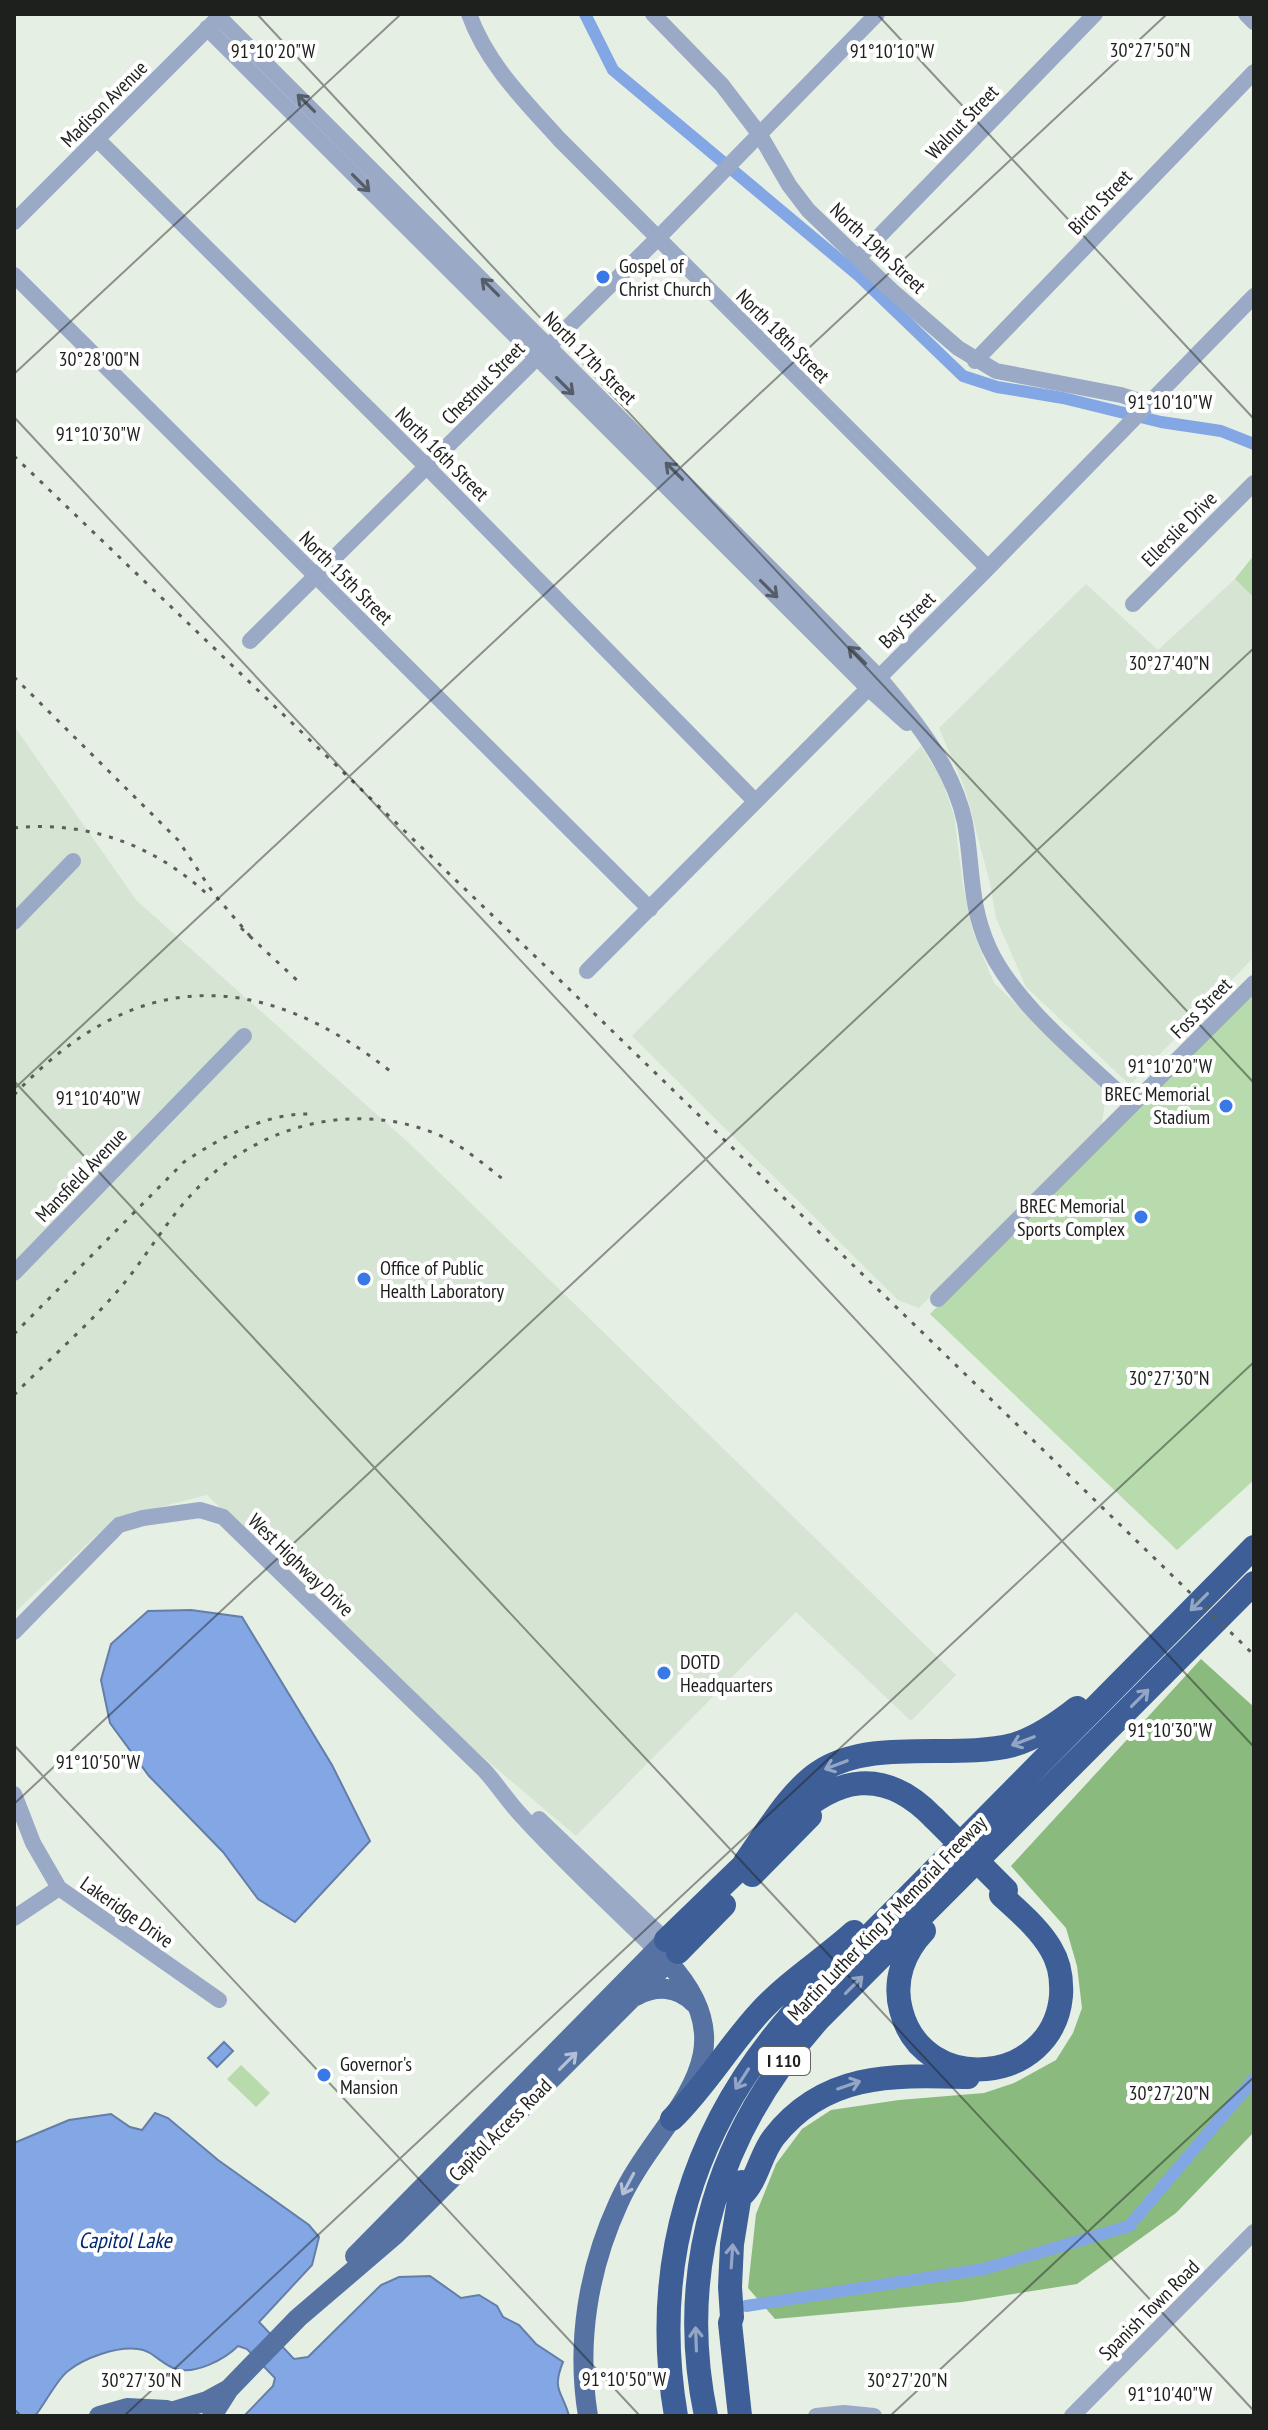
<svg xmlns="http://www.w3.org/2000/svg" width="1268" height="2430" font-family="'PT Sans Narrow',sans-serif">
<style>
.built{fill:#d6e4d3}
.green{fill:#b7dbad}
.forest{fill:#8aba7d}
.water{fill:#82a7e4;stroke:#647ea8;stroke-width:2}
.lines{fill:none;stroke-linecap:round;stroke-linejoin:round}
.canal{stroke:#82a7e4;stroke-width:12}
.minor{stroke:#9aaac6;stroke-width:16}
.major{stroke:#5672a3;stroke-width:20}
.highway{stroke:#3d5e96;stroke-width:24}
.rail{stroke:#5a5f59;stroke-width:3;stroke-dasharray:4 8;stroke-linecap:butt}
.highway-bridge{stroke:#3d5e96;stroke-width:24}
.oneway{stroke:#555e68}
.oneway2{stroke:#94a6c5}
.oneway3{stroke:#b3c0d6}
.ticks{fill:none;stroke:#1d201c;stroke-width:2;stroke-opacity:0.45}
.poi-dot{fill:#3978e7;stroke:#fff;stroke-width:3}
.labels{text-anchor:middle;stroke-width:8;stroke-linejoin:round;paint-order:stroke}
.shield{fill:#fff;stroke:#616360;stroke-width:2}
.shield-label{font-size:18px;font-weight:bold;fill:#1d201c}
.street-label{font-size:20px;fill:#1d201c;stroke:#fff}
.poi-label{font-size:20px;fill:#1d201c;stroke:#fff;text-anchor:start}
.water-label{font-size:22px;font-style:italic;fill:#01296f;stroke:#fff}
.ticks-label{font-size:20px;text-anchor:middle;fill:#1d201c;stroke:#fff;stroke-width:8;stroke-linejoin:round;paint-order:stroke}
</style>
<rect width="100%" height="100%" fill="#e6efe4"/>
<path class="built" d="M1235,579L1254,598V957L1130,1085L1026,987L996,918L990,883L965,789L939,728L1086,584L1158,650Z
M14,726L137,901L410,1144L956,1675L911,1721L796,1612L576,1836L464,1741L207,1495L114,1519L14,1613Z
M921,746L941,778L954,815L963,886L973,932L994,983L1105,1089L1106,1095L1102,1124L919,1308L898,1300L632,1036Z"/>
<path class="green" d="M1254,555V598L1235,579Z
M1254,990V1480L1177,1550L930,1314Z
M241,2065L270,2093L256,2107L227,2079Z"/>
<path class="forest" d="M1201,1659L1254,1707V2132L1176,2213L1077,2284L962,2302L775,2319L748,2288L756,2214L776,2164L802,2129L831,2110L899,2100L984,2093L1014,2083L1056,2060L1073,2033L1082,2008L1077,1966L1066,1928L1011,1866Z"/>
<path class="water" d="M191,1610L242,1617L332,1765L370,1841L295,1922L258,1899L223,1852L149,1776L110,1723L101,1680L111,1644L148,1611Z
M224,2042L233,2051L217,2067L208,2058Z
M155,2113L168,2118L218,2160L309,2225L319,2237L312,2265L259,2322L294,2359L308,2357L381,2285L399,2277L430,2276L461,2298L479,2295L497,2306L503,2317L519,2325L536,2344L563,2362C551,2391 563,2392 569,2416H244L273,2386L275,2378L247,2349L238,2346C225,2359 195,2375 176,2369C162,2365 152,2350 138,2349C117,2346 84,2358 68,2371C57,2379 45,2404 35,2416H14V2143L69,2120L111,2114L130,2127L142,2130Z"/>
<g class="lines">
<path class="canal" d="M585,14L613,70L859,276L963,376L997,387L1063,398L1161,422L1221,431L1254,444
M746,2306L984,2269L1129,2226L1254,2079"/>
<path class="minor" d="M469,14C487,64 524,100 559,139L988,568
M653,14L722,85L760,135L789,185L808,210L891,290L958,348L996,371L1121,395L1149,404
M1246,14L1254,22
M219,17L879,677C914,719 954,768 965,823C973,867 969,905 989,948C1015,1005 1086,1061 1132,1105
M207,28L868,688L907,723
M97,139L427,467L755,801
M14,222L214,22
M858,258L1095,14
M14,275L650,909
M975,361L1254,72
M1133,604L1254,483
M250,641L657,239L877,14
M14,922L73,861
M587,971L988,568L1254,296
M14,1273L244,1036
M938,1299L1254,983
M14,1632L119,1525L143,1518L200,1510L223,1517L484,1770C497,1784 506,1799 519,1813C565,1864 616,1910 664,1958
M14,1794L33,1843L59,1888L219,2000
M539,1819L672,1946
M14,1918L59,1888
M816,2416L844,2413L874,2416
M1072,2416L1254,2232"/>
<path class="major" d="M636,1996C656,1985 678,1986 694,2003
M355,2256L666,1940
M174,2411L207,2401L229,2389
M99,2416L127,2408L167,2410
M212,2416L229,2389L298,2318L395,2235L678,1952
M588,2416C576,2343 588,2269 619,2202C659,2114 757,2059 668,1962"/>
<path class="highway" d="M788,1823C836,1776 884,1766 934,1818
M745,1862C766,1833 790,1791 819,1772C873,1737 954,1760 1013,1745C1037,1738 1058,1723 1077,1708
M752,1875L810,1816
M924,1931C904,1952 893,1980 901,2010C923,2097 1053,2085 1061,1996C1062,1980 1059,1962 1051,1949C1039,1928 1018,1911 1001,1895
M666,1940L758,1851
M678,1952L724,1905
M672,2119C705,2087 728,2047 759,2013C787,1982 823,1960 854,1932
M741,2196C757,2182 760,2155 774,2137C825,2072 893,2075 968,2077
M676,2416C650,2264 692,2128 793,2013L1254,1547
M706,2416C675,2268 719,2129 820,2018L1254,1583
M740,2416L730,2323L732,2317L730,2287L732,2244L742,2182"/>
<path class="rail" d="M14,456L566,986L1254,1655
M14,677L178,840L214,894L250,936
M14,828C88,820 157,846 210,897
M241,928L302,985
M14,1095C135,966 260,966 395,1075
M14,1334L184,1162C223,1136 267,1112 315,1114
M14,1395C49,1359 89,1325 121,1287C146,1257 165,1223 191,1195C251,1128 349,1099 434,1133C461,1144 482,1163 504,1180"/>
<path class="highway-bridge" d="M934,1818L1006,1890"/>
</g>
<defs><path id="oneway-shaft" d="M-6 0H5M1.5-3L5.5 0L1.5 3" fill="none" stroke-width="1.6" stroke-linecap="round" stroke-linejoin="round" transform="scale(2)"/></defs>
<g class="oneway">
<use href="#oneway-shaft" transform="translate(306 103) rotate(-135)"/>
<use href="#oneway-shaft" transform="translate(361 183) rotate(45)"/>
<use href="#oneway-shaft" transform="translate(490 287) rotate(-135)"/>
<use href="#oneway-shaft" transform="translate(565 386) rotate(45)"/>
<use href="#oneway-shaft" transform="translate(674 471) rotate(-135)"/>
<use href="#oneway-shaft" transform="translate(769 589) rotate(45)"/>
<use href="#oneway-shaft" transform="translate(857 655) rotate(-135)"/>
</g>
<g class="oneway2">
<use href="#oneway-shaft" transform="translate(1199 1602) rotate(135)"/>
<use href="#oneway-shaft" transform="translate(1140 1698) rotate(-45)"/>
<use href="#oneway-shaft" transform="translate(1023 1741) rotate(159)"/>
<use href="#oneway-shaft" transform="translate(836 1765) rotate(159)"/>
<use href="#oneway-shaft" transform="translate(854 1985) rotate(-45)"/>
<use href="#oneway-shaft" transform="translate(742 2079) rotate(123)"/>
<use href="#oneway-shaft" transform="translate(849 2085) rotate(-19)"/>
<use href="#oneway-shaft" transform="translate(732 2256) rotate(-86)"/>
<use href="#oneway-shaft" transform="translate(696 2339) rotate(-92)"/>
</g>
<g class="oneway3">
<use href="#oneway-shaft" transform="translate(568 2061) rotate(-45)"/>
<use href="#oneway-shaft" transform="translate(628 2184) rotate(118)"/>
</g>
<path class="ticks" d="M257,14L1254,1083M877,14L1254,419M14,374L401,14M14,417L1254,1747M14,1081L1254,2411M14,1089L1167,14M14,1745L640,2416M14,1804L1254,648M14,2409L21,2416M124,2416L1254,1362M890,2416L1254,2077"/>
<g class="poi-dot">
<circle cx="603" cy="277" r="8"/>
<circle cx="1226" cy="1106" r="8"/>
<circle cx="1141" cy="1217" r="8"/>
<circle cx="364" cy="1279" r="8"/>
<circle cx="664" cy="1673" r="8"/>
<circle cx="324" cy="2075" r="8"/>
</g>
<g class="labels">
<rect class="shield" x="758" y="2047" width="52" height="28" rx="6"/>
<g class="shield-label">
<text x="784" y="2067">I 110</text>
</g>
<g class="street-label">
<text transform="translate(104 104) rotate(-45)" y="7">Madison Avenue</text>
<text transform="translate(962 122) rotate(-46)" y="7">Walnut Street</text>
<text transform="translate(1100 202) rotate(-46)" y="7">Birch Street</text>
<text transform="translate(878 248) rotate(43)" y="7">North 19th Street</text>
<text transform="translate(783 336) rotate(45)" y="7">North 18th Street</text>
<text transform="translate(590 358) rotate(45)" y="7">North 17th Street</text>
<text transform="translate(483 383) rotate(-45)" y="7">Chestnut Street</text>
<text transform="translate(442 454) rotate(45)" y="7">North 16th Street</text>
<text transform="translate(1179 529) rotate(-45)" y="7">Ellerslie Drive</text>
<text transform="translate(346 578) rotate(45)" y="7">North 15th Street</text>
<text transform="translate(907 620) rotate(-45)" y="7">Bay Street</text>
<text transform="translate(1201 1008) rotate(-45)" y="7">Foss Street</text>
<text transform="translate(81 1175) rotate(-46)" y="7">Mansfield Avenue</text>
<text transform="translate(301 1565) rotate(44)" y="7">West Highway Drive</text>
<text transform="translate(127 1912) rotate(35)" y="7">Lakeridge Drive</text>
<text transform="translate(887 1918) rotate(-46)" y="7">Martin Luther King Jr Memorial Freeway</text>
<text transform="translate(500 2130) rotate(-45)" y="7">Capitol Access Road</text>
<text transform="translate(1149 2310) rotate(-45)" y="7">Spanish Town Road</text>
</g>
<g class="poi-label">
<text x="619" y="273">Gospel of<tspan x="619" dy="23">Christ Church</tspan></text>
<text x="1210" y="1101" text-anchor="end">BREC Memorial<tspan x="1210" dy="23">Stadium</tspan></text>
<text x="1125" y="1213" text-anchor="end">BREC Memorial<tspan x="1125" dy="23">Sports Complex</tspan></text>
<text x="380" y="1275">Office of Public<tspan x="380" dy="23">Health Laboratory</tspan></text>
<text x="680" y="1669">DOTD<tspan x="680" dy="23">Headquarters</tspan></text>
<text x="340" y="2071">Governor's<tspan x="340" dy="23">Mansion</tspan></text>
</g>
<g class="water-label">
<text x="125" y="2248">Capitol Lake</text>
</g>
</g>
<g class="ticks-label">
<text x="1150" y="57">30°27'50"N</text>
<text x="273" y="58">91°10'20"W</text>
<text x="892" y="58">91°10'10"W</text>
<text x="99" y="366">30°28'00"N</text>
<text x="1170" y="409">91°10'10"W</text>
<text x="98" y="441">91°10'30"W</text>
<text x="1169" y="670">30°27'40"N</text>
<text x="1170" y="1073">91°10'20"W</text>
<text x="98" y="1105">91°10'40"W</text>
<text x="1169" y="1385">30°27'30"N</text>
<text x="1170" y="1737">91°10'30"W</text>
<text x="98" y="1769">91°10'50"W</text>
<text x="1169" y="2100">30°27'20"N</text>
<text x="624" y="2386">91°10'50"W</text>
<text x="141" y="2387">30°27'30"N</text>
<text x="907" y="2387">30°27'20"N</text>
<text x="1170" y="2401">91°10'40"W</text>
</g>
<rect width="1268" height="2430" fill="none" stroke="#1d201c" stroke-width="32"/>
</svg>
